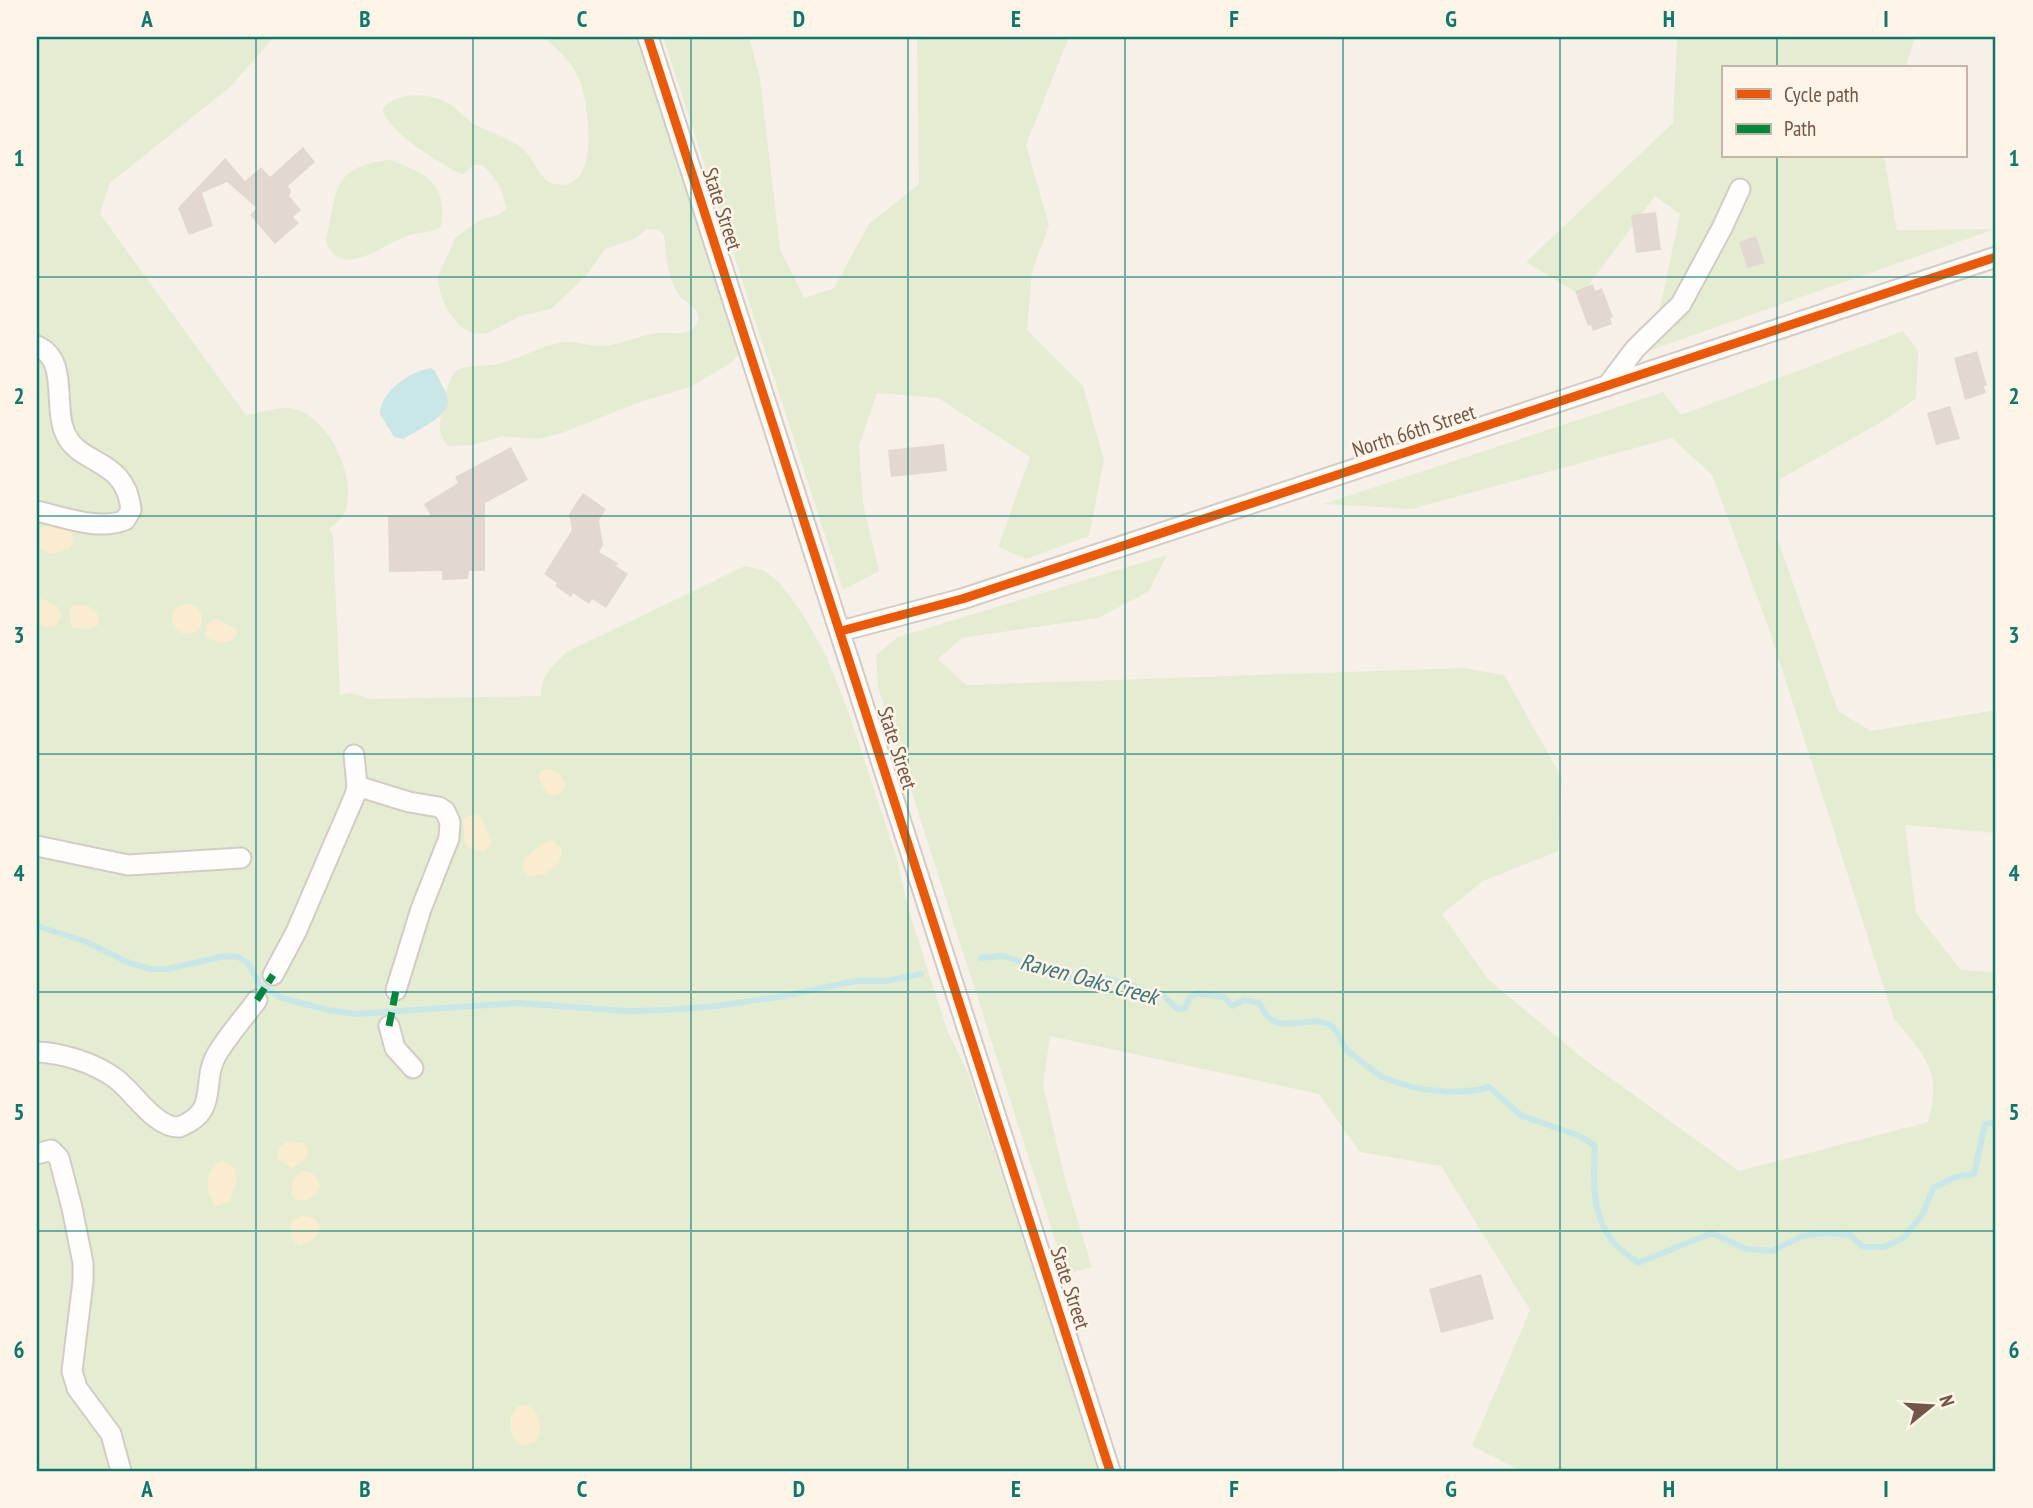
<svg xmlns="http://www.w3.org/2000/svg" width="2033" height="1508" font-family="'PT Sans Narrow',sans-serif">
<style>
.green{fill:#e4edd2}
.sand{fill:#faedcf}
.water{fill:#cae7e7}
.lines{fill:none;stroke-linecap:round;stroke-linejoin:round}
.stream{stroke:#cae7e7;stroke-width:6}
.building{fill:#e3d8d0}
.minor-casing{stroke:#d5cbc5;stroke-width:23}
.minor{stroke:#fefdfc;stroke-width:19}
.quiet{stroke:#00873e;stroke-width:7;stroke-dasharray:14 7;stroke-linecap:butt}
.cycleway-casing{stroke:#fff4e8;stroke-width:13}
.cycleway{stroke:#e8590c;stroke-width:9}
.grid{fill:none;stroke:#0f766e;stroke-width:2;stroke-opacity:0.55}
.labels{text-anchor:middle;stroke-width:5;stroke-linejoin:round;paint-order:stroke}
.street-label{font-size:21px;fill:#745548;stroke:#fff4e8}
.water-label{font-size:23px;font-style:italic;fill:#3c757a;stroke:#fff4e8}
.neatline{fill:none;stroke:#0f766e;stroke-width:2.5}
.grid-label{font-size:23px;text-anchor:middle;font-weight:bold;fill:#0f766e}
</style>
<rect width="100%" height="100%" fill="#f7f0e8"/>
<path class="green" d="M37,37H274L231,86L110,183L100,214L246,415C259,413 276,407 290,408C328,413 360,480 344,514C341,520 334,524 329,529L333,535L340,695L352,693L369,699L541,696C540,676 553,665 567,652L745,566L763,570L779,582L802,613L826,655L850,716L897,859L909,911L947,1030L968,1073L1100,1471H37Z
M544,37H643L738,343V355L731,363L690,387L637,403L562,433L539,439L503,436L473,445L448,446C437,432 439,424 443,407C446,396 447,381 455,372C465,364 480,367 491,365C515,361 535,349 557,343C572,339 585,345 599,346C619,346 637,336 656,333C668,331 689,338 696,325C705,311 687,304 680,296C667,280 666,254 664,235L659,230L647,229L634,239L605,249L586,276L551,309L520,316L488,333L475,334L461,327L447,310L440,292L438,277L455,238L480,220L499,214L506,209C504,191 496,178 483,165H473L464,174L458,173C435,159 391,135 382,109C397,91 432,92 451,105C460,111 466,120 476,125C491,133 510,138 523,149C535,159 538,180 555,184C601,193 588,110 582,87C576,65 559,51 544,37Z
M663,37H749L760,78L780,249L804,298L834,288L869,224L919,184L917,37H1069L1026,145L1049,225L1032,272L1027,330L1083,386L1104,460L1089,536L1026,559L998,547L1030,457L938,398L877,393L859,445L863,503L879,571L843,590Z
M1677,37H1915L1905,68H1723V156H1884L1897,230L1995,229L1651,350L1680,214L1655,196L1581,295L1526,262L1673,123Z
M391,160C427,174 448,183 441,227C431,233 421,232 410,235C385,242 341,283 326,241C337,192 331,165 391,160Z
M1903,331L1918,351L1916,398L1885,420L1780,479L1777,538L1838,711L1871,731L1996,710V833L1905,825L1916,913L1961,970L1996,973V1471H1521L1472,1446L1530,1310L1441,1166L1360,1152L1319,1094L1050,1036L1043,1085L1065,1179L1092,1267L1066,1274L878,687L876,655L898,637L1167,555L1148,592L1098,618L962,638L938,659L966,685L1463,668L1504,675L1562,778L1558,851L1483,881L1442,914L1488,979L1580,1056L1739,1171L1928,1122C1942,1070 1926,1057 1894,1019L1769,629L1712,475L1672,438L1412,509L1323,504L1663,392L1681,415Z"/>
<path class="sand" d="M49,525L71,531L73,542L69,549L52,554L41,549L38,532L43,527Z
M37,597L57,606L61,615L57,625L48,627L37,624Z
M172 619a15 15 0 1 1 30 0a15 15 0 1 1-30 0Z
M74,605C85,604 96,607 99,618L97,626L89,630L72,627L69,611Z
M216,619L236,629L237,633L232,640L222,643L207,638C203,631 208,621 216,619Z
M544,770C556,769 563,773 565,786L561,793L553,796C545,793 537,780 540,772Z
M473,814L481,817L491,843L485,851L472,850L465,844L463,819Z
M552,840L562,848C563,866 544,879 528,876L523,869L524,859L542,844Z
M288,1141L304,1144L308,1152L305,1160L292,1168L277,1158L280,1147Z
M224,1161L235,1169L237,1179L230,1201L218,1206L215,1205C204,1190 204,1167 224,1161Z
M303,1171L312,1173L320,1184L317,1193L307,1200H296L291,1193L294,1178Z
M303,1216C313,1217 319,1219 320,1231L311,1241L299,1246L292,1240L290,1225L293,1220Z
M527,1405C541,1413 543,1427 537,1441L523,1446C511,1441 510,1428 510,1417L518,1406Z"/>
<path class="water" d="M431,368L435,371C439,380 447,392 448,402C449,416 414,432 403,439L394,437L380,414C380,392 410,371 431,368Z"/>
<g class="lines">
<path class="stream" d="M37,926L84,941L130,963L151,969H167L225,956L238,957L248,963L260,985L282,998L328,1010L356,1014L517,1003L626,1011L668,1010L717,1006L778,997L856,981H886L921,974
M981,958L1003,956L1084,982L1098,976L1140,988L1148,993H1161L1177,1009L1185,1008L1189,998L1197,993L1224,997L1232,1006L1244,1000L1259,1003C1262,1007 1264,1013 1268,1017C1285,1033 1312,1014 1330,1025C1340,1031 1341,1045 1349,1052C1353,1055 1380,1076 1383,1077C1413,1091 1458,1096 1489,1087L1522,1116L1580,1136L1595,1146C1593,1179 1591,1220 1617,1246C1623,1252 1631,1257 1638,1263L1712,1233L1746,1249L1772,1251L1802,1236L1825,1233L1850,1235L1863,1247H1884L1904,1238L1923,1213L1934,1187L1956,1177L1974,1174L1985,1124L1996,1122"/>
</g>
<path class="building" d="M303,147L315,162L288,186L291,191L289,196L301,210L293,217L299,223L275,244L250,215L257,208L227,182L202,193L213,226L189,235L178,208L225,158L245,181L261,167L270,177Z
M1656,212L1661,250L1636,253L1631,215Z
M1756,236L1765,263L1747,268L1739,242Z
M1593,284L1595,291L1602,288L1613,317L1610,318L1612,324L1593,331L1591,325L1588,326L1575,291Z
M1977,351L1987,385L1984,386L1986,393L1965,400L1954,358Z
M1950,406L1960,439L1936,445L1927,413Z
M944,444L947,471L891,477L888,450Z
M511,447L528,480L485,503V571H469L468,579L442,580V571L389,572L388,516H431L424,504L458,483L455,477Z
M583,493L606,509L599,520L603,545L599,552L618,563L616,566L628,574L606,608L592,599L589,604L573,593L571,597L555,586L557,583L544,574L572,530L569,514Z
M1481,1274L1494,1319L1441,1333L1429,1289Z"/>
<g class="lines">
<g class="minor-casing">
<path id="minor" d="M648,37L1110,1471
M37,346C70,360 52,408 66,435C81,466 126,458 131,510L125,520C99,531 63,517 37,511
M1607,386L1635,349L1681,304L1722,228L1740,189
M841,631L962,599L1996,257
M357,786L409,802L439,807L445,811L450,822L449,838L421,909L396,990
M37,846L128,865L241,858
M273,975L296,932L355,795L357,786L354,755
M389,1026L395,1048L413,1068
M37,1052C63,1053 94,1063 115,1078C134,1092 155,1128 179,1127C221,1111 200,1082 217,1054C228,1035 244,1018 257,1000
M37,1154L51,1150L59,1158L72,1208L83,1263V1281L72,1371L77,1388L111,1434L121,1471"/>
</g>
<use href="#minor" class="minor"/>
<path class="quiet" d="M257,1000L273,975
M389,1026L396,990"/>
<g class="cycleway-casing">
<path id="cycleway" d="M648,37L1110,1471
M841,631L962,599L1996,257"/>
</g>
<use href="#cycleway" class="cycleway"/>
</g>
<path class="grid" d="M256,37V1471M473,37V1471M691,37V1471M908,37V1471M1125,37V1471M1343,37V1471M1560,37V1471M1777,37V68M1777,156V1471M37,277H1996M37,516H1996M37,754H1996M37,992H1996M37,1231H1996"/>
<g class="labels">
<g class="street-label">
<text transform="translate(722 209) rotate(72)" y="7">State Street</text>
<text transform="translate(1414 431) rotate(-18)" y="7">North 66th Street</text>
<text transform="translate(897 748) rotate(72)" y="7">State Street</text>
<text transform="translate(1070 1288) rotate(72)" y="7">State Street</text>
</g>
<g class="water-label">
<text transform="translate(1089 979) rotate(15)" y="8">Raven Oaks Creek</text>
</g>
</g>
<rect width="2033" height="1508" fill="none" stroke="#fff4e8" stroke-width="77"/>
<rect x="1722" y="66" width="245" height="91" fill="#fff4e8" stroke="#c7b4a8" stroke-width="2"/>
<rect x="1736" y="89" width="35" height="10" fill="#e8590c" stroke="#c7b4a8" stroke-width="2"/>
<text x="1784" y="102" font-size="21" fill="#745548">Cycle path</text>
<rect x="1736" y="124" width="35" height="10" fill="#00873e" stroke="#c7b4a8" stroke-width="2"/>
<text x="1784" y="136" font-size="21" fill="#745548">Path</text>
<g transform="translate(1931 1406) rotate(72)" stroke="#fff4e8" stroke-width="5" paint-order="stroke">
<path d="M0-5L12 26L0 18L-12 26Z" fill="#745548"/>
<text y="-10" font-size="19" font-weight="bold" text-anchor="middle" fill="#745548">N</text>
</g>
<rect x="38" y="38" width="1956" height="1432" class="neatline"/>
<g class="grid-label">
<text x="147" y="27">A</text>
<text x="365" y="27">B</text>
<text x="582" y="27">C</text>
<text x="799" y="27">D</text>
<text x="1016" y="27">E</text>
<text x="1234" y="27">F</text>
<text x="1451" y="27">G</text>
<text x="1669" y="27">H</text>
<text x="1886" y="27">I</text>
<text x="19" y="166">1</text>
<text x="2014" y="166">1</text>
<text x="19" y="404">2</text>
<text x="2014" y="404">2</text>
<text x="19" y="643">3</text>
<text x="2014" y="643">3</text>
<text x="19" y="881">4</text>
<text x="2014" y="881">4</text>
<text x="19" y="1120">5</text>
<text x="2014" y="1120">5</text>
<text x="19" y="1358">6</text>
<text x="2014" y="1358">6</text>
<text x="147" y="1497">A</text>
<text x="365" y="1497">B</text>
<text x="582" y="1497">C</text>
<text x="799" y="1497">D</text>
<text x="1016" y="1497">E</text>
<text x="1234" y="1497">F</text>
<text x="1451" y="1497">G</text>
<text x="1669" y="1497">H</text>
<text x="1886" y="1497">I</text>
</g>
</svg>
